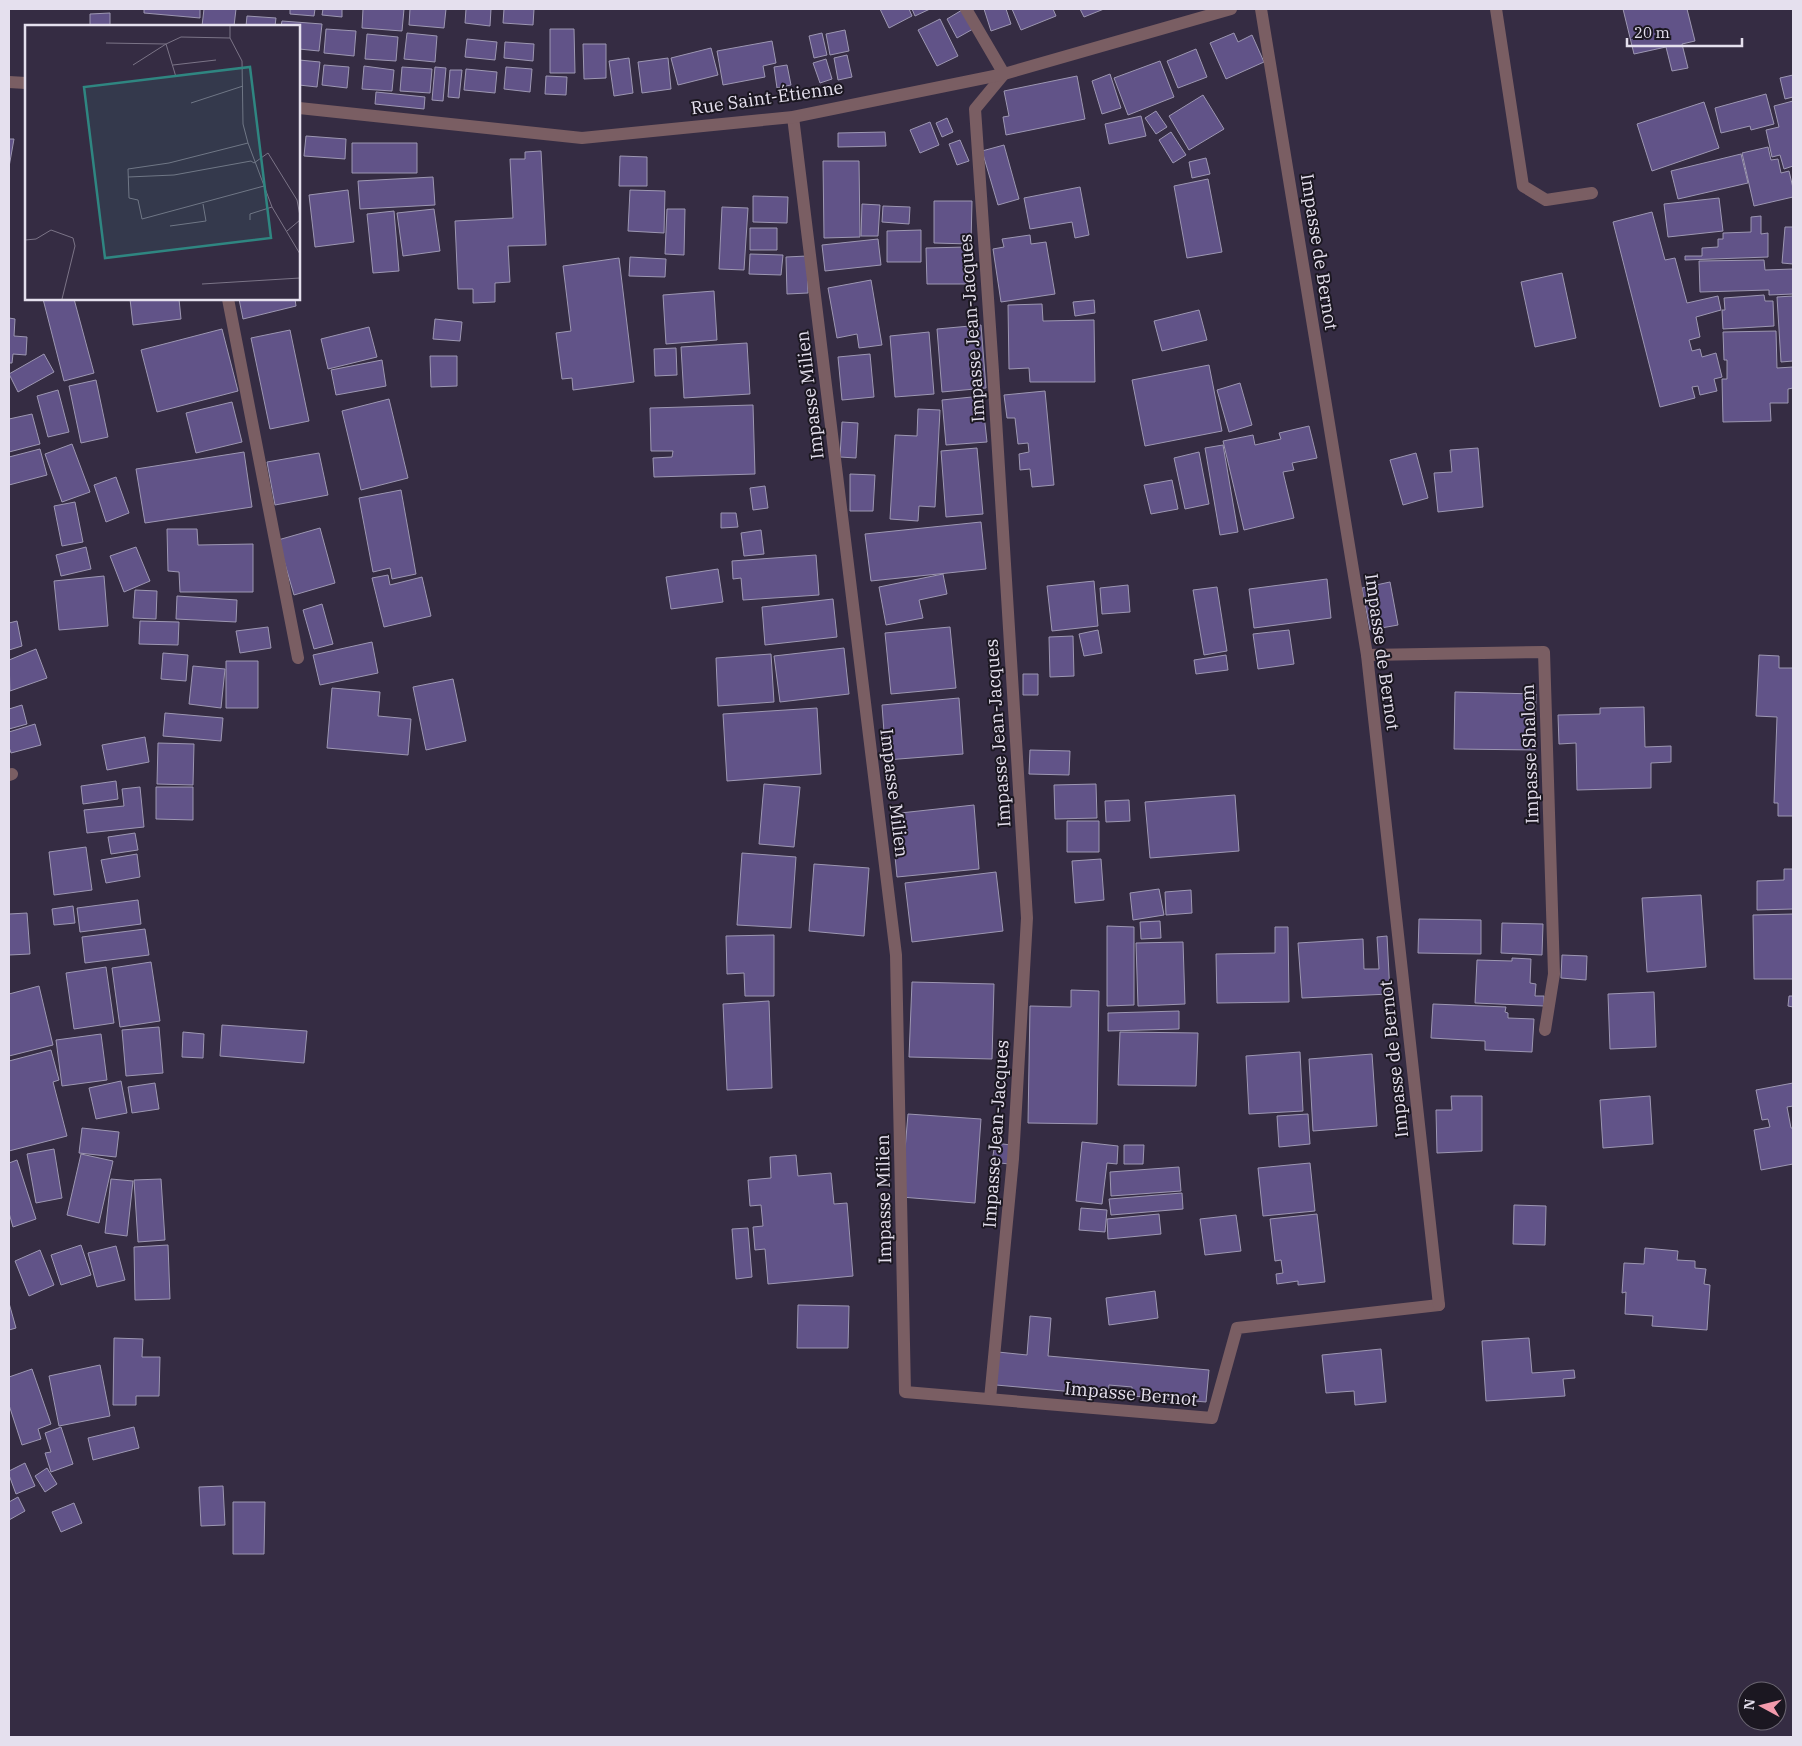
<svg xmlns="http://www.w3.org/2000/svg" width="1802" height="1746" font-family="'IBM Plex Serif',serif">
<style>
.building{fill:#615388;stroke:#9d97b2}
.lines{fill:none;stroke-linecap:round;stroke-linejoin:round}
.service{stroke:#7a5e63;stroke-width:12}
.minor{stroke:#7a5e63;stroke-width:12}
.labels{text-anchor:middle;stroke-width:4;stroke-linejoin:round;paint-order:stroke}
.street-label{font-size:18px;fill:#e5e0ee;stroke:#1b1721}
.inset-road{fill:none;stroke:#7b7487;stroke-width:1}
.view{fill:#2f8681;fill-opacity:0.15;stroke:#2f8681;stroke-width:2.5}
.inset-edge{fill:none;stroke:#e5e0ee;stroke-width:2.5}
</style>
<rect width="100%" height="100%" fill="#352c43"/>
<path class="building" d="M144,9H200V18L144,13Z
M204,9H236L234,26H202Z
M290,9H315L314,16L290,14Z
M323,9H342V17L322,15Z
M363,9H404L402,31L362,28Z
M410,9H446L444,28L409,25Z
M466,9H491L490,26L465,23Z
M504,9H534L533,25L503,23Z
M880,9H909L912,16L889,28Z
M912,9H930L915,16Z
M984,9H1006L1011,24L991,31Z
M1012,9H1053L1056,16L1021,30Z
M1080,9H1104L1084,17Z
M1623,9H1687L1695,41L1682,44L1688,68L1672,71L1666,47L1634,54Z
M962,10L973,29L957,38L947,19Z
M110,13V26H90V14Z
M247,16L276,18L275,26H246Z
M940,19L958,56L937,66L918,30Z
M282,21L322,24L319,51L299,49V26H281Z
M326,29L356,31L354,56L324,53Z
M550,29H574L575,73H550Z
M845,30L849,51L830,55L826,34Z
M407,33L437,36L435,62L404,59Z
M822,33L827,55L814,58L809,36Z
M1234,33L1238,42L1252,35L1264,62L1226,79L1210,43Z
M367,34L398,37L396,61L365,59Z
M467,39L497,42L495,60L465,57Z
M772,41L776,63L763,66L765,77L723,85L717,51Z
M505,42L534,44L533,61L504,58Z
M583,44H606V78L584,79Z
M711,48L718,75L678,85L671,58Z
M1196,49L1207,77L1178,88L1167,61Z
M847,55L852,77L838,80L834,58Z
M629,58L633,93L614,96L609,61Z
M668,58L671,89L642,93L638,62Z
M826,59L832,79L820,83L813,63Z
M299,60L320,62L317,87L299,85Z
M1160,61L1174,97L1128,115L1114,78Z
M324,65L349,67L347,88L322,85Z
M787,65L791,85L777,88L774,67Z
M364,66L394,70L392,91L362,89Z
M402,67L432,69L430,93L400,91Z
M435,67L446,68L443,101L432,100Z
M506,67L532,69L530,92L504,89Z
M466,69L497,72L495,93L464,90Z
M450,70H462L459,98L448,97Z
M1110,74L1121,108L1102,114L1092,81Z
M1793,75V97L1785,99L1780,78Z
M546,76L567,77L566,95L545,94Z
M1077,76L1085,119L1006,135L1003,117L1009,116L1004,91Z
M376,92L425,97L424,109L375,104Z
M1766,94L1774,124L1751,130L1750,126L1721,133L1715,108Z
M1203,95L1224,129L1189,150L1169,116Z
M1793,101V166L1784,169L1780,155L1772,157L1766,130L1779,127L1774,106Z
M1704,102L1719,148L1652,171L1637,124Z
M1156,111L1167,127L1156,134L1145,118Z
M1141,116L1146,136L1109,144L1105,124Z
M947,118L953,132L942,137L936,123Z
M930,122L939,145L920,153L910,130Z
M885,132L886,146L838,147V133Z
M1171,132L1186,155L1173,163L1159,140Z
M306,136L346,139L345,159L304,156Z
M9,139H14L9,167Z
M960,140L969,161L957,165L949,144Z
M352,143H417V173H352Z
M1004,145L1019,199L998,205L982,151Z
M1768,147L1771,160L1778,159L1781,173L1789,171L1793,188V197L1754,206L1742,153Z
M541,151L546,245L508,246L510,282L495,283V302L473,303V289H458L455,221L513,218L510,159H525V152Z
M1741,154L1748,183L1678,199L1671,171Z
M620,156L647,157V186H619Z
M1206,158L1210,174L1192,178L1189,162Z
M823,161H859L860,237L824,238Z
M433,177L435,205L360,209L358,181Z
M1208,179L1222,252L1187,258L1174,186Z
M1080,187L1089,235L1075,238L1072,222L1030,229L1024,198Z
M348,190L354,242L315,247L309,195Z
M630,190L665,191L664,233L628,231Z
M753,196L788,197L787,223L753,222Z
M1719,198L1723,231L1668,237L1664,204Z
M934,201H972L971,244L934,243Z
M862,204L880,205L878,236H861Z
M883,206L910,207L909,224L882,222Z
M722,207L748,208L744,270L719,269Z
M434,209L440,251L403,256L397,213Z
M667,209H685L684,255L665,254Z
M394,211L399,271L373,273L367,214Z
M1652,212L1665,260L1675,258L1687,303L1718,296L1721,310L1696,317L1700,337L1689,340L1692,351L1700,349L1702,357L1716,353L1722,377L1714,379L1717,391L1700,395L1698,386L1692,387L1695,398L1660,407L1613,222Z
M1761,216V234L1768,233V257L1685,260V256H1702V248L1718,247V239H1723V233L1751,232V217Z
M1785,227H1793V264L1782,263Z
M750,228H777V250H750Z
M921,230V262H887V231Z
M1030,235L1031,244L1046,242L1055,294L1001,302L993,249L1004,247L1002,239Z
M878,239L881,265L825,271L822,245Z
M967,247L968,284H927L926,248Z
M750,254L783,255L781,275L749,274Z
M807,256L808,293L787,294L786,257Z
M630,257L666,259L665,277L629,276Z
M619,258L634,382L573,390L572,378L562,379L556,333L571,331L563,266Z
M1764,260L1765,270L1793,269V294L1769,295V290L1700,292L1699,261Z
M1562,273L1576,338L1535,347L1521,282Z
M871,280L882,345L859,348L857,334L837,338L828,288Z
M714,291L717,340L666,344L663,295Z
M1764,295L1765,301H1773L1774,326L1723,329L1722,310H1725L1724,298Z
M1793,296V361L1781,362L1777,297Z
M43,299H74L94,373L64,381Z
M130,299H179L181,319L133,325Z
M239,299H295L296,306L243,319Z
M1094,300L1095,313L1075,316L1073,302Z
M1042,304L1043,321L1094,320L1095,382H1030L1029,368L1009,369L1008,305Z
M1199,310L1207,340L1162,351L1154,321Z
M9,318L15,319L14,336L27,337L26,355L13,354L12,363H9Z
M435,319L462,322L460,341L433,339Z
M981,325L986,388L942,392L937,329Z
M369,327L377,357L328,369L321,339Z
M222,329L238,391L157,412L141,350Z
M290,330L309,421L270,429L251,338Z
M1776,331L1777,368L1793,367V388L1788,389V403H1770L1771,421L1723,422L1722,379H1727V360H1724L1723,332Z
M929,332L934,394L895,397L890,336Z
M747,343L750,394L684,398L681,347Z
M676,348L677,375L655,376L654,349Z
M44,354L54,372L18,392L9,374Z
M870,354L874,397L842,400L838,357Z
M430,356H457V386L431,387Z
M382,360L386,386L336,395L331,370Z
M1209,365L1222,431L1145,446L1132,380Z
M96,380L108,437L81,443L69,386Z
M1240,383L1252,425L1229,432L1217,390Z
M58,390L69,432L48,437L37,396Z
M1045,391L1054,485L1032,487L1030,469L1020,470L1019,454L1029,452L1028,443L1018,444L1015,418H1007L1004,395Z
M982,396L987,442L946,445L942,400Z
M389,399L408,478L361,490L342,411Z
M232,402L242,442L196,453L186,413Z
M753,405L755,474L654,477L653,458L672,457L673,451H651L650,408Z
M918,409L940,410L935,507L919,506L918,521L890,519L895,435L917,436Z
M32,414L40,444L9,452V419Z
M842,422L858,423L856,458L840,457Z
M1309,426L1317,458L1292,463L1294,470L1283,472L1294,518L1244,530L1223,441L1253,435L1255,445L1281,439L1279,433Z
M72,444L90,492L62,502L45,454Z
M1223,445L1238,532L1220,535L1205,448Z
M977,448L983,514L946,517L941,451Z
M1478,448L1483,507L1438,512L1434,473L1452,472L1450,450Z
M40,449L47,475L9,485V457Z
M244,452L252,507L145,523L136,469Z
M1199,452L1209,504L1185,509L1174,458Z
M319,453L328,495L275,505L267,462Z
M1416,453L1428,498L1403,505L1390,460Z
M850,474L875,475L873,511H850Z
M116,477L129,513L106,522L94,485Z
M1172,480L1178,509L1151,514L1144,485Z
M765,486L768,508L753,510L750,488Z
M401,490L416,574L392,579L390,568L373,572L359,498Z
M75,502L83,542L62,546L54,506Z
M721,513H736L738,527L721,528Z
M981,522L986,569L871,581L865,534Z
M320,528L335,583L294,595L278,540Z
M167,529H197L198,545L253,544V592H180L179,572L168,571Z
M761,530L764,554L744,556L741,533Z
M86,547L91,569L61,576L56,555Z
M136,547L150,581L124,592L110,556Z
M816,555L819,595L743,600L741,578L733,579L732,561Z
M718,569L723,602L671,609L666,577Z
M943,574L947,594L919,600L923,618L886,625L879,587Z
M388,575L390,585L422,577L431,616L384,627L372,578Z
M104,576L108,626L59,630L54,581Z
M1327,579L1331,618L1254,628L1249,589Z
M1094,581L1098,626L1052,631L1047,586Z
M1390,582L1398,625L1370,630L1362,588Z
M1128,585L1130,612L1102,614L1100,588Z
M1217,587L1227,651L1204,655L1193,590Z
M135,590L157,591L156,619L133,618Z
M177,596L237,600L236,622L176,619Z
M833,599L837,637L765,645L762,607Z
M322,604L333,644L314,649L303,610Z
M17,621L22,646L9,650V623Z
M140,621L179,622L178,645L139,644Z
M268,627L271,648L240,653L236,631Z
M950,627L956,688L891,694L885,633Z
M1098,630L1102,653L1084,656L1079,634Z
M1289,630L1294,664L1258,669L1253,634Z
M1073,636L1074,676L1050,677L1049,637Z
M372,642L378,673L320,685L313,655Z
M844,648L849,694L780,702L774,656Z
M36,649L47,678L10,691L9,660Z
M163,653L188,655L186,681L161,679Z
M771,654L774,702L718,706L716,658Z
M1226,655L1228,670L1196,674L1194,660Z
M1759,655L1779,656V668H1793V816H1778V803H1774L1777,717L1756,716Z
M226,661H258V708H226Z
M193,666L225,669L221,708L189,704Z
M1023,674H1038V695H1023Z
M453,679L466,741L426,750L413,687Z
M332,688L380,692L378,716L411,719L408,755L327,748Z
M1455,692L1536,694L1535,750L1454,749Z
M959,698L963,754L886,760L882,705Z
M22,705L27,724L9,729V709Z
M1644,707L1645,747L1671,746V762L1651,763V788L1577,790L1576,743L1559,744L1558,715L1600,714V708Z
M817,708L821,774L727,781L723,714Z
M165,713L223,718L221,741L163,736Z
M35,724L41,745L11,753L9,747V732Z
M145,737L149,762L107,770L102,745Z
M158,743L194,744L193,785L157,784Z
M1030,750L1070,751L1069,775L1029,774Z
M116,781L118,799L83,804L81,786Z
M764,784L800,787L794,847L759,844Z
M1096,784L1097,818L1055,819L1054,785Z
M140,787L144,827L87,833L84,810L124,806L122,789Z
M156,787H193V820L156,819Z
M1235,795L1239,851L1150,858L1145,802Z
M1129,800L1130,821L1106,822L1105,801Z
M974,805L979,869L897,877L891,814Z
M1067,821H1099V852H1067Z
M135,833L138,850L111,854L108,837Z
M86,847L92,890L54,895L49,852Z
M742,853L796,857L791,928L737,925Z
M137,854L140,877L106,883L101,860Z
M1101,859L1104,900L1075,903L1072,861Z
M814,864L869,868L864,936L809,931Z
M1784,869H1793V909L1757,910V881L1784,880Z
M996,872L1003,931L912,942L905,883Z
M1159,889L1164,915L1133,920L1130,893Z
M1191,890L1192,913L1166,915L1165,892Z
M1701,895L1706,967L1647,972L1642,898Z
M138,900L141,924L80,932L77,908Z
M73,906L75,923L54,925L52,909Z
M27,913L30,954L9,955V914Z
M1793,914V979H1754L1753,915Z
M1419,919L1481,920V954L1418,953Z
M1160,921L1161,938L1141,939L1140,922Z
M1502,923L1543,924L1542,955L1501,953Z
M1107,926L1134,927V1005L1107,1006Z
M1275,927H1288L1289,1002L1217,1003L1216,954L1275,953Z
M145,929L149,955L85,963L82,937Z
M774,935V996H745L744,973L727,974L726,936Z
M1387,936L1390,994L1302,998L1298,943L1363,939L1364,969H1379L1377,937Z
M1183,942L1185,1004L1138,1006L1136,943Z
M1562,955L1587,956L1586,980L1561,978Z
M1512,958L1531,959L1530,983L1536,984L1535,996H1544V1006L1475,1003L1477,960L1512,961Z
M151,962L160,1021L120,1027L112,968Z
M106,967L114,1023L74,1029L66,973Z
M912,982L994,984L992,1059L909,1057Z
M39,986L53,1045L9,1056V994Z
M1071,990L1099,991L1097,1124L1028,1123L1030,1006L1071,1007Z
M1654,992L1656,1047L1610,1049L1608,994Z
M1789,996H1793V1007L1788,1006Z
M769,1001L772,1088L727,1090L723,1004Z
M1433,1004L1506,1007L1505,1012L1508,1013V1018L1534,1019L1532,1052L1485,1050V1041L1431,1038Z
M1179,1011V1029L1108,1031V1013Z
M222,1025L307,1031L304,1063L220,1056Z
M159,1027L163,1073L126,1076L122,1030Z
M183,1032L204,1034L203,1058L182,1057Z
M1120,1032L1198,1033L1196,1086L1118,1085Z
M101,1034L107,1080L62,1086L56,1040Z
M51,1050L59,1080L53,1082L67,1136L9,1151V1061Z
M1300,1052L1303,1111L1249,1114L1246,1056Z
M1372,1054L1377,1126L1313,1131L1309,1059Z
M121,1081L127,1113L96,1119L89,1088Z
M155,1083L159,1109L132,1113L128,1087Z
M1793,1083V1106L1787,1107L1791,1128H1793V1164L1761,1170L1754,1130L1770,1127L1768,1119L1762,1120L1756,1090Z
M1451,1096H1482V1151L1437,1153L1436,1110H1452Z
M1650,1096L1653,1144L1603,1148L1600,1100Z
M908,1114L981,1119L975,1203L901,1197Z
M1308,1114L1310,1144L1279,1147L1277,1116Z
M82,1128L119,1132L116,1157L79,1153Z
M1082,1142L1118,1146L1117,1164L1107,1163L1102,1204L1076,1201Z
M995,1143L1011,1145L1009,1164L992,1162Z
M1124,1145H1144L1143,1164H1124Z
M54,1149L62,1198L36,1203L27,1154Z
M81,1154L113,1161L99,1223L67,1215Z
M796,1155L798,1176L831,1173L834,1204L847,1203L853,1276L768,1284L765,1249L755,1250L753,1227L763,1226L761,1205L750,1206L748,1180L771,1178L770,1157Z
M17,1160L36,1219L13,1227L9,1213V1163Z
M1310,1163L1315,1211L1263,1216L1258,1168Z
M1179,1167L1181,1191L1111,1196L1110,1172Z
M111,1179L133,1181L127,1236L105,1233Z
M161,1179L165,1240L138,1242L134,1180Z
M1182,1193L1183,1209L1111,1215L1109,1199Z
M1514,1205L1546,1206L1545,1245L1513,1244Z
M1081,1208L1107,1210L1105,1232L1079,1230Z
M1159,1214L1161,1234L1108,1239L1107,1219Z
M1317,1214L1325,1282L1298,1285V1281L1277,1284L1276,1274L1283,1273L1281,1260L1275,1261L1270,1219Z
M1236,1215L1241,1251L1205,1255L1200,1219Z
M748,1228L752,1277L736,1279L732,1229Z
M81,1245L91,1275L61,1285L51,1255Z
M168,1245L170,1299L135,1300L134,1247Z
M116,1246L125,1280L97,1287L88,1253Z
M1645,1248L1678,1251L1677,1260L1695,1261V1268L1706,1269L1704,1284L1710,1285L1707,1330L1652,1326L1653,1316L1625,1314L1626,1292L1622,1293L1624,1263L1644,1264Z
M40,1250L54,1285L29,1296L15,1261Z
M1155,1291L1158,1318L1109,1325L1106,1298Z
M9,1303L16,1328L9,1330Z
M798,1305L849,1306L848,1348H797Z
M1030,1316L1051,1318L1048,1356L1209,1370L1206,1402L1132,1396V1387L1109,1385L1108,1395L996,1385L998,1352L1027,1355Z
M114,1338L143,1339L142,1357H160L159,1396H136V1405H113Z
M1529,1338L1532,1373L1574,1370L1575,1378L1563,1379L1565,1396L1486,1401L1482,1341Z
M1381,1349L1386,1402L1355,1405L1354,1391L1326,1393L1322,1355Z
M100,1365L110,1416L59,1426L49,1376Z
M32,1369L51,1424L38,1429L41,1439L22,1445L9,1405V1377Z
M61,1427L73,1464L51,1472L45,1453L51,1452L45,1433Z
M134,1427L139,1448L93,1460L88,1438Z
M25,1463L35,1486L16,1494L9,1475V1471Z
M47,1468L57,1484L45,1492L35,1476Z
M223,1486L225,1525L201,1526L199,1487Z
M18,1497L25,1511L9,1520V1502Z
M233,1502H265L264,1554H233Z
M74,1503L82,1523L61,1532L52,1512Z"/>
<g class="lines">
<path class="service" d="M793,117L896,955L905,1392L1212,1418L1237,1328L1439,1305
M1367,655L1544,652L1554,974L1545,1030
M9,775L12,774
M990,1399L1013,1159L1027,918L993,371L975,109L1004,74"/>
<path class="minor" d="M966,9L1004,74
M1261,9L1367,655L1439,1305
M1496,9L1523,186L1546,200L1592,193
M9,82L26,83
M299,108L582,138L793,117L1004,74L1231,9
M228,299L298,658"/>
</g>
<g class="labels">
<g class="street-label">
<text transform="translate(767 98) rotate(-8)" y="6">Rue Saint-Étienne</text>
<text transform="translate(1319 252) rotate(81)" y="6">Impasse de Bernot</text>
<text transform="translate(972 328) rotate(-94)" y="6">Impasse Jean-Jacques</text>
<text transform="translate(810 395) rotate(-97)" y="6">Impasse Milien</text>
<text transform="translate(1382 652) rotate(82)" y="6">Impasse de Bernot</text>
<text transform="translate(998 733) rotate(-94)" y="6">Impasse Jean-Jacques</text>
<text transform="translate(1530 754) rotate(-92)" y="6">Impasse Shalom</text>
<text transform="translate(894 793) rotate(83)" y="6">Impasse Milien</text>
<text transform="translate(1394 1059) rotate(-96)" y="6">Impasse de Bernot</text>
<text transform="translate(996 1134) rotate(-86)" y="6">Impasse Jean-Jacques</text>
<text transform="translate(884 1199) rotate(-91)" y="6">Impasse Milien</text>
<text transform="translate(1131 1394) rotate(5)" y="6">Impasse Bernot</text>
</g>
</g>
<g transform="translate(25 25)">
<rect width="275" height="275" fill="#352c43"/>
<path class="inset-road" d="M205,1V13L217,36L218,99L223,118L247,182L275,229M81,18L141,19L156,12L205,13M141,19L151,52M108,40L141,19M148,40L191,35M166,78L218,61M223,118L144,138L103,144L104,173L113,175L117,194L239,161M103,152L149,150L226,136L229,138L243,128L272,175L275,191M225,195V189L247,182M145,201L181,196L178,179M262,206L275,195M0,215L11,214L26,205L48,213L50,221L37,274M177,259L275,253"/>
<path class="view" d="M225,42L246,213L80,233L59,62Z"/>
<rect width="275" height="275" class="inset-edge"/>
</g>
<rect width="1802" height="1746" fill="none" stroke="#e5e0ee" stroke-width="20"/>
<g transform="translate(1762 1706) rotate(277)"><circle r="24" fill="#1b1721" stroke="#6c6773"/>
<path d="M0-4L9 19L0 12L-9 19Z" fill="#f39aac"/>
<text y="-8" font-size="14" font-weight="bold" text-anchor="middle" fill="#e5e0ee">N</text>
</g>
<path d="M1627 38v8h115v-8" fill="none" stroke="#e5e0ee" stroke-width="2.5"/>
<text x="1634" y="38" font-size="15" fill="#e5e0ee" stroke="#1b1721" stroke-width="4" paint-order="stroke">20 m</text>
</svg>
